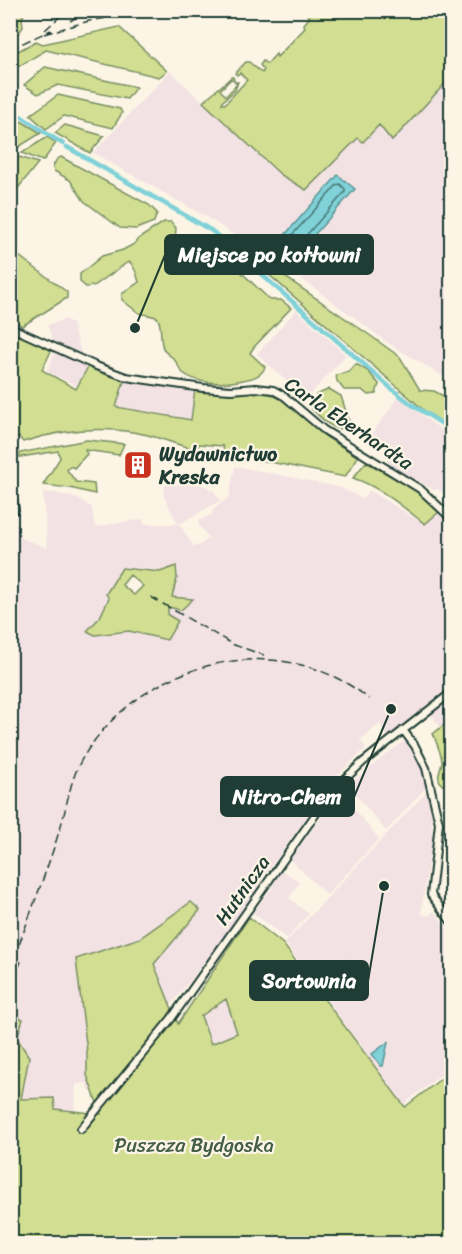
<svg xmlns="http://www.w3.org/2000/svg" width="462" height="1254" font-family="Sriracha,sans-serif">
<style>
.built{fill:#f3e2e4;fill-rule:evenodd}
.green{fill:#d2df92;stroke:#788e63;stroke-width:1.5;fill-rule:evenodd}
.water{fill:#80d1d8;stroke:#599696;stroke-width:1.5}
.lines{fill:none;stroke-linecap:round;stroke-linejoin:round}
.shore{stroke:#467876;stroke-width:1.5}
.canal{stroke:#80d1d8;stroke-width:4.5}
.minor-casing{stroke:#1f3d34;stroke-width:10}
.minor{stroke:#fcf5e5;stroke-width:6}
.rail{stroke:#1f3d34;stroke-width:1.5;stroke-dasharray:9 4.5;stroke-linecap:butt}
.labels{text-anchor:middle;stroke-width:4.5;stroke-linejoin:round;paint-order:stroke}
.street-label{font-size:20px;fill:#1f3d34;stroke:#fcf5e5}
.poi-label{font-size:20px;font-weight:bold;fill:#1f3d34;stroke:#fcf5e5;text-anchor:start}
.park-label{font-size:20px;fill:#435d47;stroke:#fcf5e5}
.leader{fill:none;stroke:#1f3d34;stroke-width:2}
.callout-dot{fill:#1f3d34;stroke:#fcf5e5;stroke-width:2}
.callout{fill:#1f3d34;stroke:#1f3d34;stroke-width:2}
.callout-label{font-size:21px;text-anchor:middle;font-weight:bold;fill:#fff}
</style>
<rect width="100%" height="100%" fill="#fcf5e5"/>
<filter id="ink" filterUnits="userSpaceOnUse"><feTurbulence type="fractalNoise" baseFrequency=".0167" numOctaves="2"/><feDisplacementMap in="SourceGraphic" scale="12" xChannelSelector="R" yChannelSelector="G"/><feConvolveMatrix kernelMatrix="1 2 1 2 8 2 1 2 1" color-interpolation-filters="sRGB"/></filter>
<g filter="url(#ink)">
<path class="built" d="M170,71L281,175L306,190L358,138L363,142L380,125L392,141L451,77V381L391,345L309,284L205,216L93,153Z
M296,310L346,355L306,399L257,354Z
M66,319L72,324L82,355L53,341L47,325Z
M57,349L89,365L79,387L47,371Z
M125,378L195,389L191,420L115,407Z
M398,397L451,437V507L443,501L444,494L438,489L434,490L389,465L385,445H379L369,438Z
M235,466L339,487L363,499L369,490L424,524L440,511L451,524V686L388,737L380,724L360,740L366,748L334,779L267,872L227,933L102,1094H97L90,1091L86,1083L76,1084L75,1110L55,1109L54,1098L20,1099L29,1057L17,1038L23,1019L11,1015L10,495L21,538L47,548L43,492L55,493L80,499L92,508L95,527L142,519L145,524H178L163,494L166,483L177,485L178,482L187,485L192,481L208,487L210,491L213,489L220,501L179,524L194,547L200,545L209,538L198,524L200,520L213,514L212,511L229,497ZM122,568L160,572L177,578L172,597L192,599L168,607L167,640L129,631L95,635L88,631L100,617L109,598L106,594Z
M451,696V719L441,728L430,713Z
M405,740L419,763L427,787L386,831L348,785Z
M428,790L432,817V839L421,913L428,916L434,911L451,933V1067L404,1104L285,943Z
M340,792L379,839L327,895L290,860Z
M282,870L300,882L289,898L309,914L287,939L253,913L273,886L272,884Z
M226,999L238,1033L211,1044L201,1016Z"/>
<path class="green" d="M11,10L26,11L22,18L23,27L11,42Z
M303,11H452L451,77L392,141L379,125L363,142L358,138L306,190L281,175L203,102C212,92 222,87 231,77H233L234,80L231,79L220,90L226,96L237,84L235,82H238L235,90L222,102V104H225L247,80L240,73L237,75L235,73L246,62H249L262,73L264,70L260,65L263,61L267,64L276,54L277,57L305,28L304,24L310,17Z
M119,27L167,71L159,77L46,50L11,71V55L36,41L43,44Z
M45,67L136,87L127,99L58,85L38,94L24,85Z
M58,95L120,109L122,113L113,128L64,116L46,129L30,115Z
M21,121L41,133L17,148L11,145V127Z
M65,125L104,136L90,153L55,133Z
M47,137L56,143L43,161L22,153Z
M19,157L38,163L11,197V163Z
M61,157L149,205L157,213L154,222L136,229L120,228L84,201L70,180L54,171L53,166L57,159Z
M164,222H171L176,228C173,249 186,255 199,270H206L211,264L200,247L203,242L209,241L270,300H281L291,308L254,347L250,353L265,367C261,378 248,379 238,381C222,384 197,384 183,373C179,369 177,362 173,358C169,354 165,354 163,348C159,338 163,326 157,317L139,313L122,300V294L139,282L136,272L131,263L128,262L94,286L86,287L80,282V274L102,256L123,250L134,244L138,239Z
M243,248L368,334L400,357L420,390L434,391L451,400V428L426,412L244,253Z
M11,250L67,292V298L22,326L11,319Z
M11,331L52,349L42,370L76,389L89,365L125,378L116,407L191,420L195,389L227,393L260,388L281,397L326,437L358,457L345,477L255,459C247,454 234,455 224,453L223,446L199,444L197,450C180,446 164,439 148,435C107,426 63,429 23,442L19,437L11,440Z
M356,364L368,371L379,384L376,394L368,395L362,390H344L337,381L336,375L349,372Z
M329,389L341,396L350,424C339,438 321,418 312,409L316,395Z
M87,440L124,444L119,455L85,450L87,454L74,468L70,466L67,470L76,482L94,484L95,494L70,488L43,485L60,458L58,451L20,457V453Z
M366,462L420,492L440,511L425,524C403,507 380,487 353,478Z
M176,566L177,578L172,597L193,599L181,610L168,607V615L178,621L167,640L129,631L95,635L87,631L100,617L109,598L106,594L122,568L160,572ZM130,575L143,586L134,595L122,585Z
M451,719V786L442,785C435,776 441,771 442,762C442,754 436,742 433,734Z
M191,902L200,910L154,964L178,1024L249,917L283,944L405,1107L451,1071V1243L11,1244V1015L23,1019L17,1038L29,1057L21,1099L54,1098L55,1109L101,1114L87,1075V1052L76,959L140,938ZM226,999L237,1033L211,1044L201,1016Z
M349,960L357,967L347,979L339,971Z"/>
<path class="water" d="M338,175L355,189L292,260L275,246Z
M388,1042L383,1066H381L372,1054Z"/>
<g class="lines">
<path class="shore" d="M340,184L345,189V192L293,250H289L285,246V243L337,185Z"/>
<path class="canal" d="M10,109L46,133
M49,135L63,144
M67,147L212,231L392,389L411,404L452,430"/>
<g class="minor-casing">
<path id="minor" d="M10,327L96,366L126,377L203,388L231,390L256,388L273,390L284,396L324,430L420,489L452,519
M10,481L15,510
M403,730L415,746L426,768L439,823L431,895L452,923
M81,1129L171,1019L332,791L363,762L452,692"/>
</g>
<use href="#minor" class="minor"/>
<path class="rail" d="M70,21L89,10
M45,30L67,10
M44,34L89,21L117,16L274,10
M10,49L51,30
M151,597L234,645L264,655
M10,970C26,924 44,879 59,832C67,808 69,782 82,759C140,661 279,625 369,699
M10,993L21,961"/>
</g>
</g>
<defs>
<g id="building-square" transform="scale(1.5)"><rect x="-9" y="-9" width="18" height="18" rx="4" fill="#c8321e" stroke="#fcf5e5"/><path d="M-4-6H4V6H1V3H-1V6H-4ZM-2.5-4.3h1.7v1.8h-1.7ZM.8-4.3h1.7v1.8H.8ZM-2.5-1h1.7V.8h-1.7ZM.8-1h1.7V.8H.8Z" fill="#fff"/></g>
</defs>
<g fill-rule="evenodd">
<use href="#building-square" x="138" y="465"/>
</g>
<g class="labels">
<g class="street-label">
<text transform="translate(349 423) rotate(34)" y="7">Carla Eberhardta</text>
<text transform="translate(242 890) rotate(-55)" y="7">Hutnicza</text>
</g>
<g class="poi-label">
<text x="159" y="461">Wydawnictwo<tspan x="159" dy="23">Kreska</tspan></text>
</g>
<g class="park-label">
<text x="194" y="1152">Puszcza Bydgoska</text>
</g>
</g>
<path class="leader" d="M135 328L165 255M391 709L354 797M384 886L368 981"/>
<g class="callout-dot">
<circle cx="135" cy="328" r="6"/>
<circle cx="391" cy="709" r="6"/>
<circle cx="384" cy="886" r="6"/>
</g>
<g class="callout">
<rect x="165" y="235" width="208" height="39" rx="6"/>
<rect x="221" y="777" width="133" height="39" rx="6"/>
<rect x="250" y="961" width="118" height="39" rx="6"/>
</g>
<g class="callout-label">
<text x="269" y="262">Miejsce po kotłowni</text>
<text x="287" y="804">Nitro-Chem</text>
<text x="309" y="988">Sortownia</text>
</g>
<rect width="462" height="1254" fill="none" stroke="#fcf5e5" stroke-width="36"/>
<rect x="18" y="18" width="426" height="1218" fill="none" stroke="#1f3d34" stroke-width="2" filter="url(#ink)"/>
</svg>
